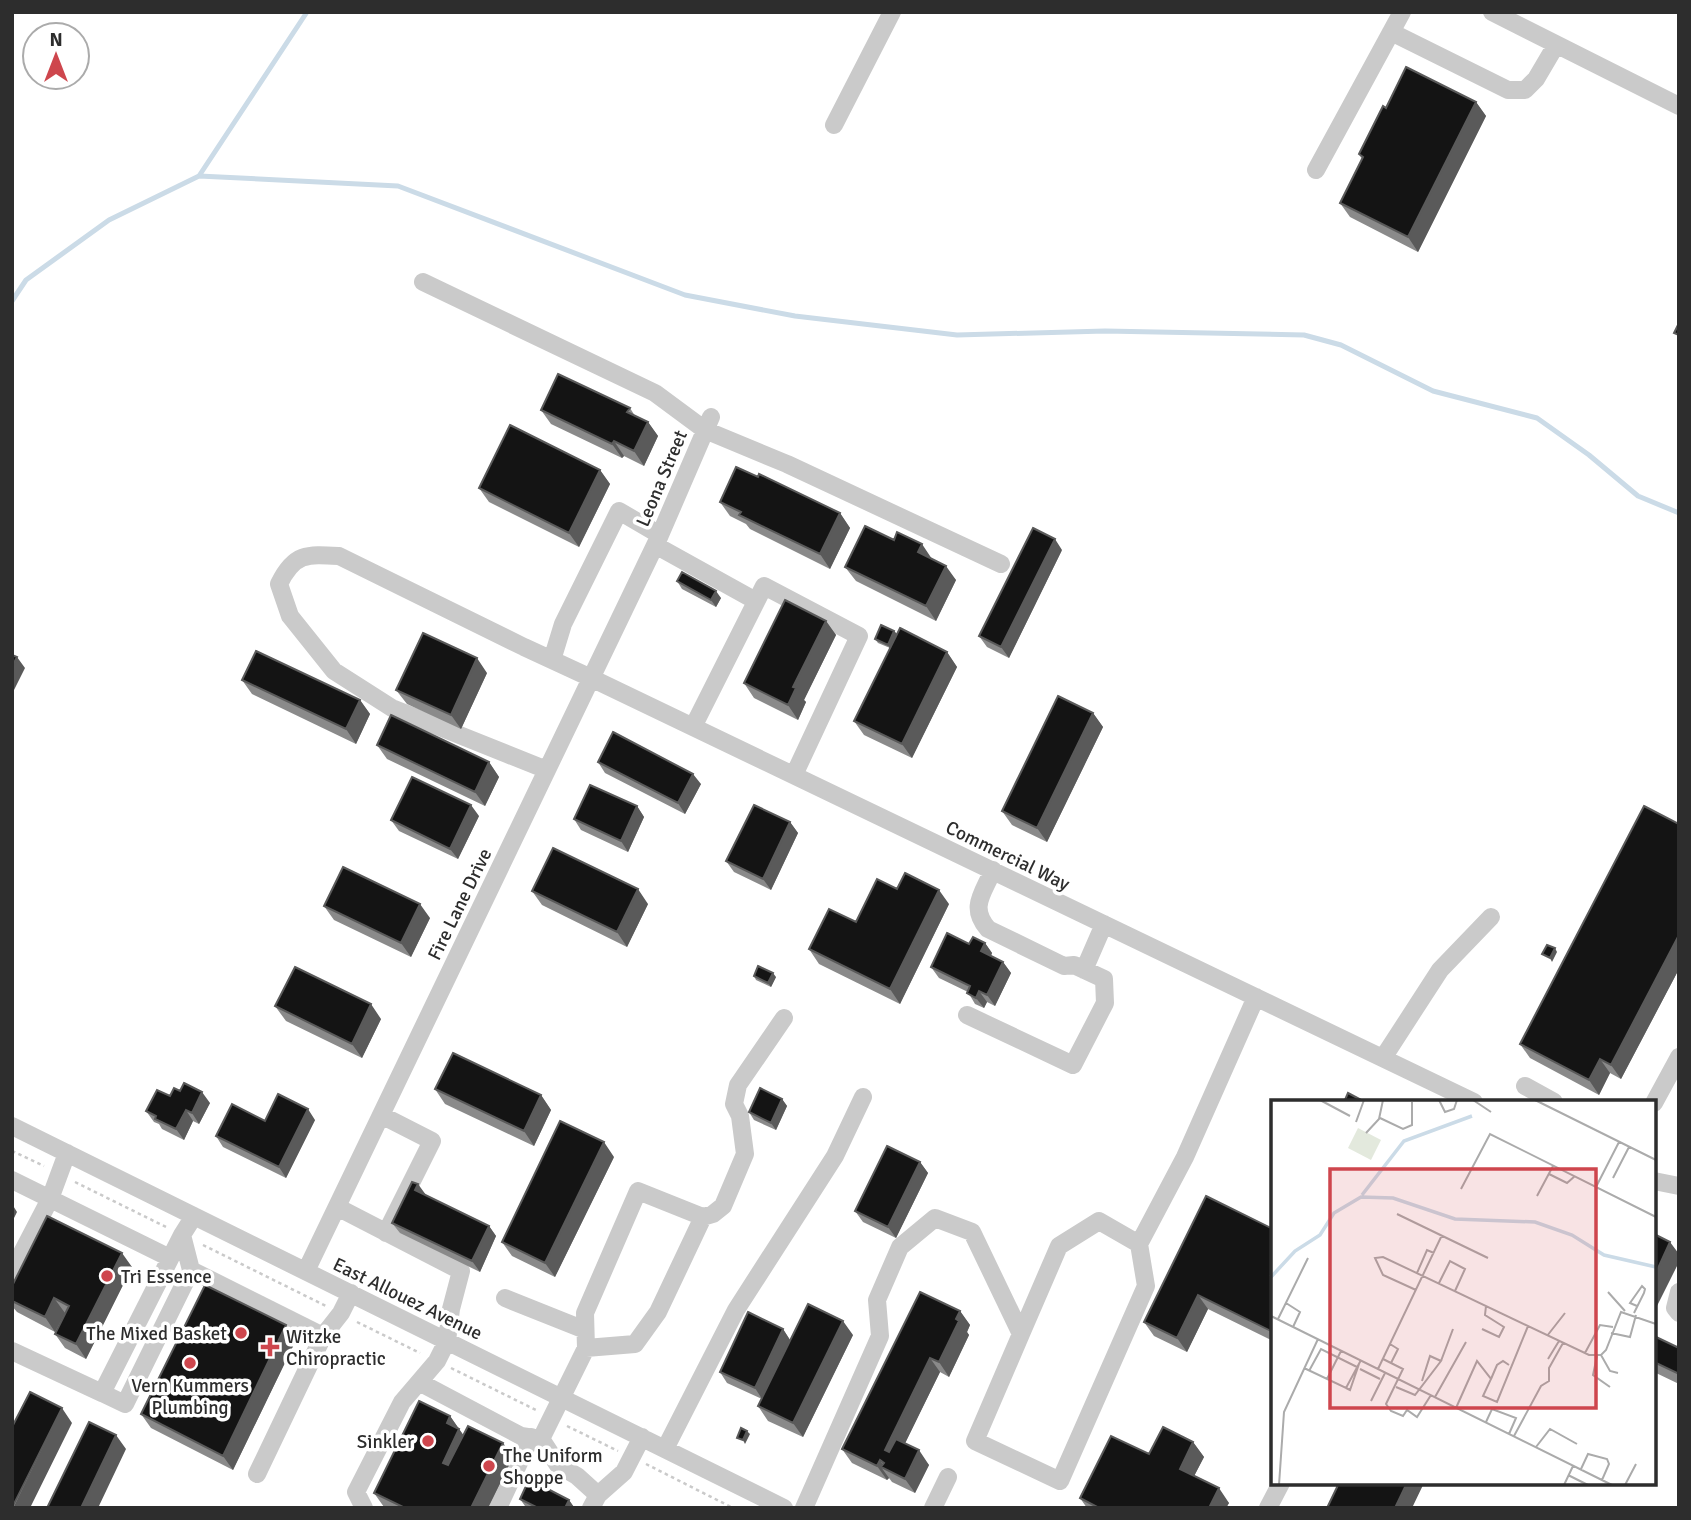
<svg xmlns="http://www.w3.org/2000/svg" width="1691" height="1520" font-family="Signika,sans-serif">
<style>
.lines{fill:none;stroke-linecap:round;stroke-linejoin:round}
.stream{stroke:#cbdbe7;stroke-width:5}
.path{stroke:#cacaca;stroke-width:2.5;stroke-dasharray:3.5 3.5;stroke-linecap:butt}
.minor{stroke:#cacaca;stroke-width:18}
.wall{fill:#8a8a8a}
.shaded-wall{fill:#5a5a5a}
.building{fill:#141414;stroke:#5a5a5a;stroke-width:2}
.poi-dot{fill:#ce464d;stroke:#fff;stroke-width:2.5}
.labels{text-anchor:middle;stroke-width:7;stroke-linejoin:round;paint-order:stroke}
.street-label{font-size:19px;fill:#2d2d2d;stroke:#fff}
.poi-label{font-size:19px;fill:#2d2d2d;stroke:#fff;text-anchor:start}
.inset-river{fill:none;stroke:#cbdbe7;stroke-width:3.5}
.inset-road{fill:none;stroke:#ababab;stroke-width:2}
.view{fill:#ce464d;fill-opacity:0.15;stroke:#ce464d;stroke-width:3.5}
.inset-edge{fill:none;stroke:#2d2d2d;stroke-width:3.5}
</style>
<rect width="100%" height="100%" fill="#fff"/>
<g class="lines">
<path class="stream" d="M199,176L307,12
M12,301L26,280L109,220L199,176L398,186L685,295L795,316L957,335L1105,331L1304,335L1341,345L1433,391L1537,418L1589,455L1638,496L1679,513"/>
<path class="path" d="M12,1151L44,1166
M75,1182L166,1227
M203,1245L326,1306
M357,1322L420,1353
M451,1368L536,1410
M567,1426L618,1451
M646,1464L733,1508"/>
<path class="minor" d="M1492,12L1679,106
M1391,32L1508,90H1525L1536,79L1556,45
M834,125L892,12
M1316,170L1402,12
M423,282L655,393L705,430L787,464L1001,564
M655,545L756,601
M552,660L563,624L619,511L660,535
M693,727L764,586L859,636L794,775
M547,770L392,708L334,671L290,616L279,584C294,553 307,554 339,556L524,647L591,678L1474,1102
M1084,970L1104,924
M967,1015L1073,1065L1105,1003L1104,979L1074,965L1064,966L988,929C969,907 983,894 993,870
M1383,1058L1440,970L1491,917
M1525,1086L1554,1102
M1654,1103L1679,1057
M381,1115L432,1141L386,1233
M12,1126L784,1508
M12,1180L170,1258
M1654,1181L1679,1186
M337,1207L461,1271L451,1309L447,1341L437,1361L402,1402L356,1492L364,1508
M703,1217L713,1214L723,1206L745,1154L740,1116L734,1104L738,1085L784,1018
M191,1270L323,1336
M306,1271L660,535L711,417
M12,1272L50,1199L67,1153
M1679,1292L1675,1308L1679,1313
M505,1298L585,1330
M1021,1334L1059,1246L1099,1221L1139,1244
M12,1351L102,1393L182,1235L194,1216
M419,1382L521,1436L541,1439L586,1348L635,1344L658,1312L703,1217L638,1191L585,1313L586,1348
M102,1393L125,1404L191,1270L182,1235
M541,1439L558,1465L577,1476L598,1495
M665,1449L736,1310L835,1156L863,1097
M257,1474L323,1336L341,1313L351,1293
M498,1508L531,1437
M591,1508L598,1495L624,1472L642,1437
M804,1508L880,1336L877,1300L900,1247L935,1218L972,1232L1021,1334L975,1441L1060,1481L1146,1286L1139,1244L1185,1157L1256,997
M933,1508L948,1477
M1268,1508L1281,1483"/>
</g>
<path class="wall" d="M1476,102L1486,116L1418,252L1350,217L1340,203L1362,159L1359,154L1386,108Z
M630,408L635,416L648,422L658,436L644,466L624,456L622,458L551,424L541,410Z
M600,470L610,484L579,547L489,502L479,488Z
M758,477L840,513L850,528L830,569L750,529L746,524L730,516L720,502Z
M1062,550L1009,658L987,647L979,636Z
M932,559L956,580L936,621L856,581L845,567Z
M677,581L721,598L716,607L682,589Z
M826,621L836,635L804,700L806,702L798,720L754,698L744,683Z
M894,631L897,634L947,652L957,667L912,758L864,735L854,721L890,648L878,643L875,639Z
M487,673L461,729L407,704L396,690Z
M242,680L360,700L370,714L356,744L252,694Z
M1093,713L1103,727L1047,842L1012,825L1002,811Z
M377,745L489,762L499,777L485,806L387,759Z
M598,762L701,784L685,814L605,773Z
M637,806L644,817L628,852L581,830L574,819Z
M479,816L458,859L399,831L391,820Z
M790,822L798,833L771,890L734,872L726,861Z
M1679,824V969L1621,1079L1610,1073L1599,1095L1530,1058L1520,1044Z
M532,891L648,904L627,947L542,905Z
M949,904L900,1004L819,964L809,949L856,922Z
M324,906L430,918L411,957L334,920Z
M985,943L992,953L991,956L1003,962L1011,973L995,1006L987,1002L984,1008L975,1004L968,992L939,978L931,967L969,944Z
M754,976L776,977L771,987L756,980Z
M275,1006L381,1019L362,1058L286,1021Z
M435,1089L541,1095L551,1110L534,1146L445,1104Z
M170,1096L210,1103L199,1124L193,1121L184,1140L162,1129L159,1124L154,1122L146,1111Z
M782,1099L787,1106L776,1130L754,1120L749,1112Z
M315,1120L286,1178L223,1147L216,1136L265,1121Z
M614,1157L555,1277L512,1256L502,1242Z
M920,1162L928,1173L896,1238L863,1222L855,1211Z
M426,1195L489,1226L496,1236L480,1272L400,1233L392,1223Z
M1273,1229V1341L1208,1309L1187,1352L1154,1336L1144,1322Z
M132,1267L86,1359L65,1348L55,1334L65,1313L55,1332L17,1312L12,1306V1286Z
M960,1311L970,1325L967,1332L969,1335L949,1377L940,1372L905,1443L929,1465L915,1493L892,1482L889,1478L887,1480L852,1463L842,1449Z
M286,1325L296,1340L233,1470L151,1428L141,1414Z
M783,1329L790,1340L853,1335L803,1437L768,1421L758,1406L762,1399L727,1383L720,1372Z
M1654,1336L1679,1348V1384L1654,1372Z
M450,1416L463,1435L503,1443L513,1457L488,1508L384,1507L374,1493Z
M1193,1442L1204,1457L1194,1476L1229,1503L1226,1508H1087L1080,1498L1149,1454Z
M543,1478L548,1485L547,1489L569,1500L574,1508H528L525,1506L520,1499Z"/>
<path class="shaded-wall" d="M1476,102L1486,116L1418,252L1408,237Z
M648,422L658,436L644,466L634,451Z
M614,441L624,456L622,458L612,444Z
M600,470L610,484L579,547L569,533Z
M840,513L850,528L830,569L820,554Z
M1055,539L1062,550L1009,658L1001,647Z
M922,544L932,559L918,552Z
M946,566L956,580L936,621L926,606Z
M716,591L721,598L716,607L711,600Z
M826,621L836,635L804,700L806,702L798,720L788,705L793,687Z
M894,631L897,634L890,649L888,645Z
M947,652L957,667L912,758L902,744Z
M17,657L25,668L12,694V667Z
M477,658L487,673L461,729L451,715Z
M360,700L370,714L356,744L346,729Z
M1093,713L1103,727L1047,842L1037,828Z
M489,762L499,777L485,806L475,792Z
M693,774L701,784L685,814L678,803Z
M471,805L479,816L458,859L450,849Z
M637,806L644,817L628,852L621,841Z
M790,822L798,833L771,890L763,879Z
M638,889L648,904L627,947L617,932Z
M939,890L949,904L900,1004L890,989Z
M420,904L430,918L411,957L401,943Z
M1679,935V969L1621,1079L1611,1065Z
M985,943L992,953L988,962L981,951Z
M1555,948L1557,952L1552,962L1550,958Z
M1003,962L1011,973L995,1006L987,995Z
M773,973L776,977L771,987L768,983Z
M979,991L987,1002L984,1008L976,998Z
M371,1004L381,1019L362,1058L352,1044Z
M1600,1059L1610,1073L1599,1095L1589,1080Z
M202,1092L210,1103L199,1124L192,1113Z
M541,1095L551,1110L534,1146L524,1131Z
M782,1099L787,1106L776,1130L771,1123Z
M308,1109L315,1120L286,1178L279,1167Z
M186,1110L193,1121L184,1140L176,1129Z
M604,1142L614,1157L555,1277L545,1263Z
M920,1162L928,1173L896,1238L888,1227Z
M418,1184L426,1195L415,1190Z
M12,1204L17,1212L12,1222Z
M489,1226L496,1236L480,1272L472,1261Z
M1670,1242L1679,1254V1262L1654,1312V1277Z
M122,1253L132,1267L86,1359L76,1344Z
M1198,1295L1208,1309L1187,1352L1177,1338Z
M54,1298L65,1313L55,1332L45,1317Z
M960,1311L970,1325L967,1332L969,1335L949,1377L939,1362Z
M843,1321L853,1335L803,1437L793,1423Z
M286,1325L296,1340L233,1470L223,1456Z
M783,1329L790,1340L762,1399L755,1388Z
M930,1358L940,1372L895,1464L885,1450Z
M62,1408L72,1423L30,1508H13Z
M450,1416L469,1443L453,1477L443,1463L447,1423Z
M747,1431L750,1434L745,1444L743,1440Z
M116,1435L126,1449L98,1508H81Z
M1193,1442L1204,1457L1190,1484L1180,1469Z
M503,1443L513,1457L488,1508H471Z
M919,1450L929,1465L915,1493L905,1479Z
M880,1460L886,1470L881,1467L889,1478L887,1480L877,1466Z
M543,1478L548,1485L545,1492L540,1485Z
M1407,1483H1424L1412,1508H1395Z
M1219,1488L1229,1503L1226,1508H1209Z
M569,1500L574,1507V1508H565Z"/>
<path class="building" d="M1406,67L1476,102L1408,237L1340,203L1363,157L1359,154L1383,106L1386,108Z
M1679,323V335L1674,333Z
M558,374L630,408L627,412L648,422L634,451L614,441L612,444L541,410Z
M510,425L600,470L569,533L479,488Z
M736,467L758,477L759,474L840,513L820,554L739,515L741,512L720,502Z
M865,526L894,540L897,532L922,544L918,552L946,566L926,606L845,567Z
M1033,528L1055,539L1001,647L979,636Z
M682,572L716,591L711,600L677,581Z
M785,600L826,621L793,687L796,688L788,705L744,683Z
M881,625L894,631L888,645L875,639Z
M900,628L947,652L902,744L854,721Z
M423,633L477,658L451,715L396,690Z
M256,651L360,700L346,729L242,680Z
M12,655L17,657L12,667Z
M1058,696L1093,713L1037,828L1002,811Z
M391,715L489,762L475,792L377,745Z
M613,732L693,774L678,803L598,762Z
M412,777L471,805L450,849L391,820Z
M590,785L637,806L621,841L574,819Z
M754,805L790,822L763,879L726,861Z
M1644,806L1679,824V935L1611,1065L1600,1059L1589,1080L1520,1044Z
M553,848L638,889L617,932L532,891Z
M343,867L420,904L401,943L324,906Z
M905,873L939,890L890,989L809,949L829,909L856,922L877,879L897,889Z
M947,933L969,944L973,937L985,943L981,951L1003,962L987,995L979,991L976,998L967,993L970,986L931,967Z
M1547,945L1555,948L1550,958L1542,954Z
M758,966L773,973L768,983L754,976Z
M295,967L371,1004L352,1044L275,1006Z
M453,1053L541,1095L524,1131L435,1089Z
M184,1083L202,1092L192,1113L186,1110L176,1129L155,1119L156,1116L146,1111L157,1090L170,1096L174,1088L180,1091Z
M760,1088L782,1099L771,1123L749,1112Z
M1348,1093L1365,1102H1344Z
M278,1094L308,1109L279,1167L216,1136L232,1104L265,1121Z
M560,1121L604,1142L545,1263L502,1242Z
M887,1146L920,1162L888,1227L855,1211Z
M412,1182L418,1184L415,1190L489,1226L472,1261L392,1223Z
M1206,1196L1273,1229V1332L1198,1295L1177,1338L1144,1322Z
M47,1216L122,1253L76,1344L55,1334L69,1306L54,1298L45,1317L12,1301V1286Z
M1654,1234L1670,1242L1654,1277Z
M205,1285L286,1325L223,1456L141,1414Z
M920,1292L960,1311L956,1319L959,1321L939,1362L930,1358L885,1450L889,1452L896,1439L919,1450L905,1479L881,1467L884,1463L880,1460L877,1466L842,1449Z
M808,1304L843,1321L793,1423L758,1406Z
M748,1312L783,1329L755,1388L720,1372Z
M1654,1336L1679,1348V1374L1654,1362Z
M30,1392L62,1408L12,1508V1427Z
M419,1401L450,1416L447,1423L459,1429L443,1463L448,1465L468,1426L503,1443L471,1508H405L374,1493Z
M89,1422L116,1435L81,1508H47Z
M1163,1427L1193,1442L1180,1469L1219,1488L1209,1508H1099L1080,1498L1111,1436L1149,1454Z
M741,1428L747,1431L743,1440L737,1438Z
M532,1473L543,1478L540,1485L569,1500L565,1508H538L520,1499Z
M1339,1483H1407L1395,1508H1327Z"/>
<g class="poi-dot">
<circle cx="107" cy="1276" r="7"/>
<circle cx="241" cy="1333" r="7"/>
<path d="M266.5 1336.5h7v7h7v7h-7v7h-7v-7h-7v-7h7z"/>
<circle cx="190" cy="1363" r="7"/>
<circle cx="428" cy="1441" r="7"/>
<circle cx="489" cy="1466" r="7"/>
</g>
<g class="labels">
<g class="street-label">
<text transform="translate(661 478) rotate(-67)" y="7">Leona Street</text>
<text transform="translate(1008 855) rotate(26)" y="7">Commercial Way</text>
<text transform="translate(459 904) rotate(-64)" y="7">Fire Lane Drive</text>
<text transform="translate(408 1298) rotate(26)" y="7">East Allouez Avenue</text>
</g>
<g class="poi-label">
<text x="121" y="1283">Tri Essence</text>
<text x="227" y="1340" text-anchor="end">The Mixed Basket</text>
<text x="286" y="1343">Witzke<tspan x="286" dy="22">Chiropractic</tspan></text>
<text x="190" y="1392" text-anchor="middle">Vern Kummers<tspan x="190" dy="22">Plumbing</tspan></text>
<text x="414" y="1448" text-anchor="end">Sinkler</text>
<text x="503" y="1462">The Uniform<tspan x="503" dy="22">Shoppe</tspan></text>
</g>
</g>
<g transform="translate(1271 1100)">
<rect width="385" height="385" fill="#fff"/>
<path d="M87,28L110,40L100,60L77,48Z" fill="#e3e9dd"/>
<path class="inset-river" d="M91,95L133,41L201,16M0,177L24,151L49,135L63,113L90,97L122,98L184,119L264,122L301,135L333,155L385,167"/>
<path class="inset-road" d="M49,0L79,16M108,0H148M168,0L174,12L183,9L186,0M202,0L220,12M264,0L385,60M109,18L132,29L141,25V2M85,22L93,0M95,33L108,19L112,0M278,74L296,83L304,76M342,78L358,47M325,87L348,42M190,89L219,34L385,117M266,96L282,66M126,114L217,158M146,173L156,150L163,153M168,183L179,161L194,169L184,191M145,190L112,175L104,158L112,157L318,255H330L335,250L350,212L385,224M337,192L354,211M15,203L29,212L22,227M363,213L373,193L374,189L371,186L359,203L366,206M0,216L341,385M7,219L37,158M211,229L228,237L233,227L214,215L215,206M340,233L359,237L365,215M276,236L294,213M119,244L127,249L120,263M314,253L329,225L342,227M330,255L339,271L347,273M326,256L322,275L339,287M112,259L132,269L115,304L120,311L132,316L136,310L146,317L160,295M277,259L288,241M170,261L182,229M33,268L75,288L90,260M89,269L109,279M107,269L171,135M38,271L50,249L86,267M56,279L70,251M220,279L226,265L232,261L238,265M125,287L144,295L170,261L159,256L151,281M75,288L79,290L88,264M164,297L195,242M100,301L114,273M185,308L206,261L220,279L212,296L226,302L257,226M215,322L221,309L245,318L238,334M243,336L270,286L278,281V268L292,243M265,347L279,329L306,344M310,369L317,354L336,359L338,364L331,380M297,375L317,385M8,385L13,312L47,239M293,385L302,366M354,385L365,364"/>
<path class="view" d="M59,69H325V308H59Z"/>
<rect width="385" height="385" class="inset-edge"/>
</g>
<rect width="1691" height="1520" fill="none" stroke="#2d2d2d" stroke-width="28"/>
<g transform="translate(56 56)"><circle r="33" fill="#ffffff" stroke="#ababab" stroke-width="2"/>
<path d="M0-5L12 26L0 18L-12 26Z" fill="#ce464d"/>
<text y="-10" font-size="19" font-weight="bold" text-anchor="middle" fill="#2d2d2d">N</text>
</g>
</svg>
